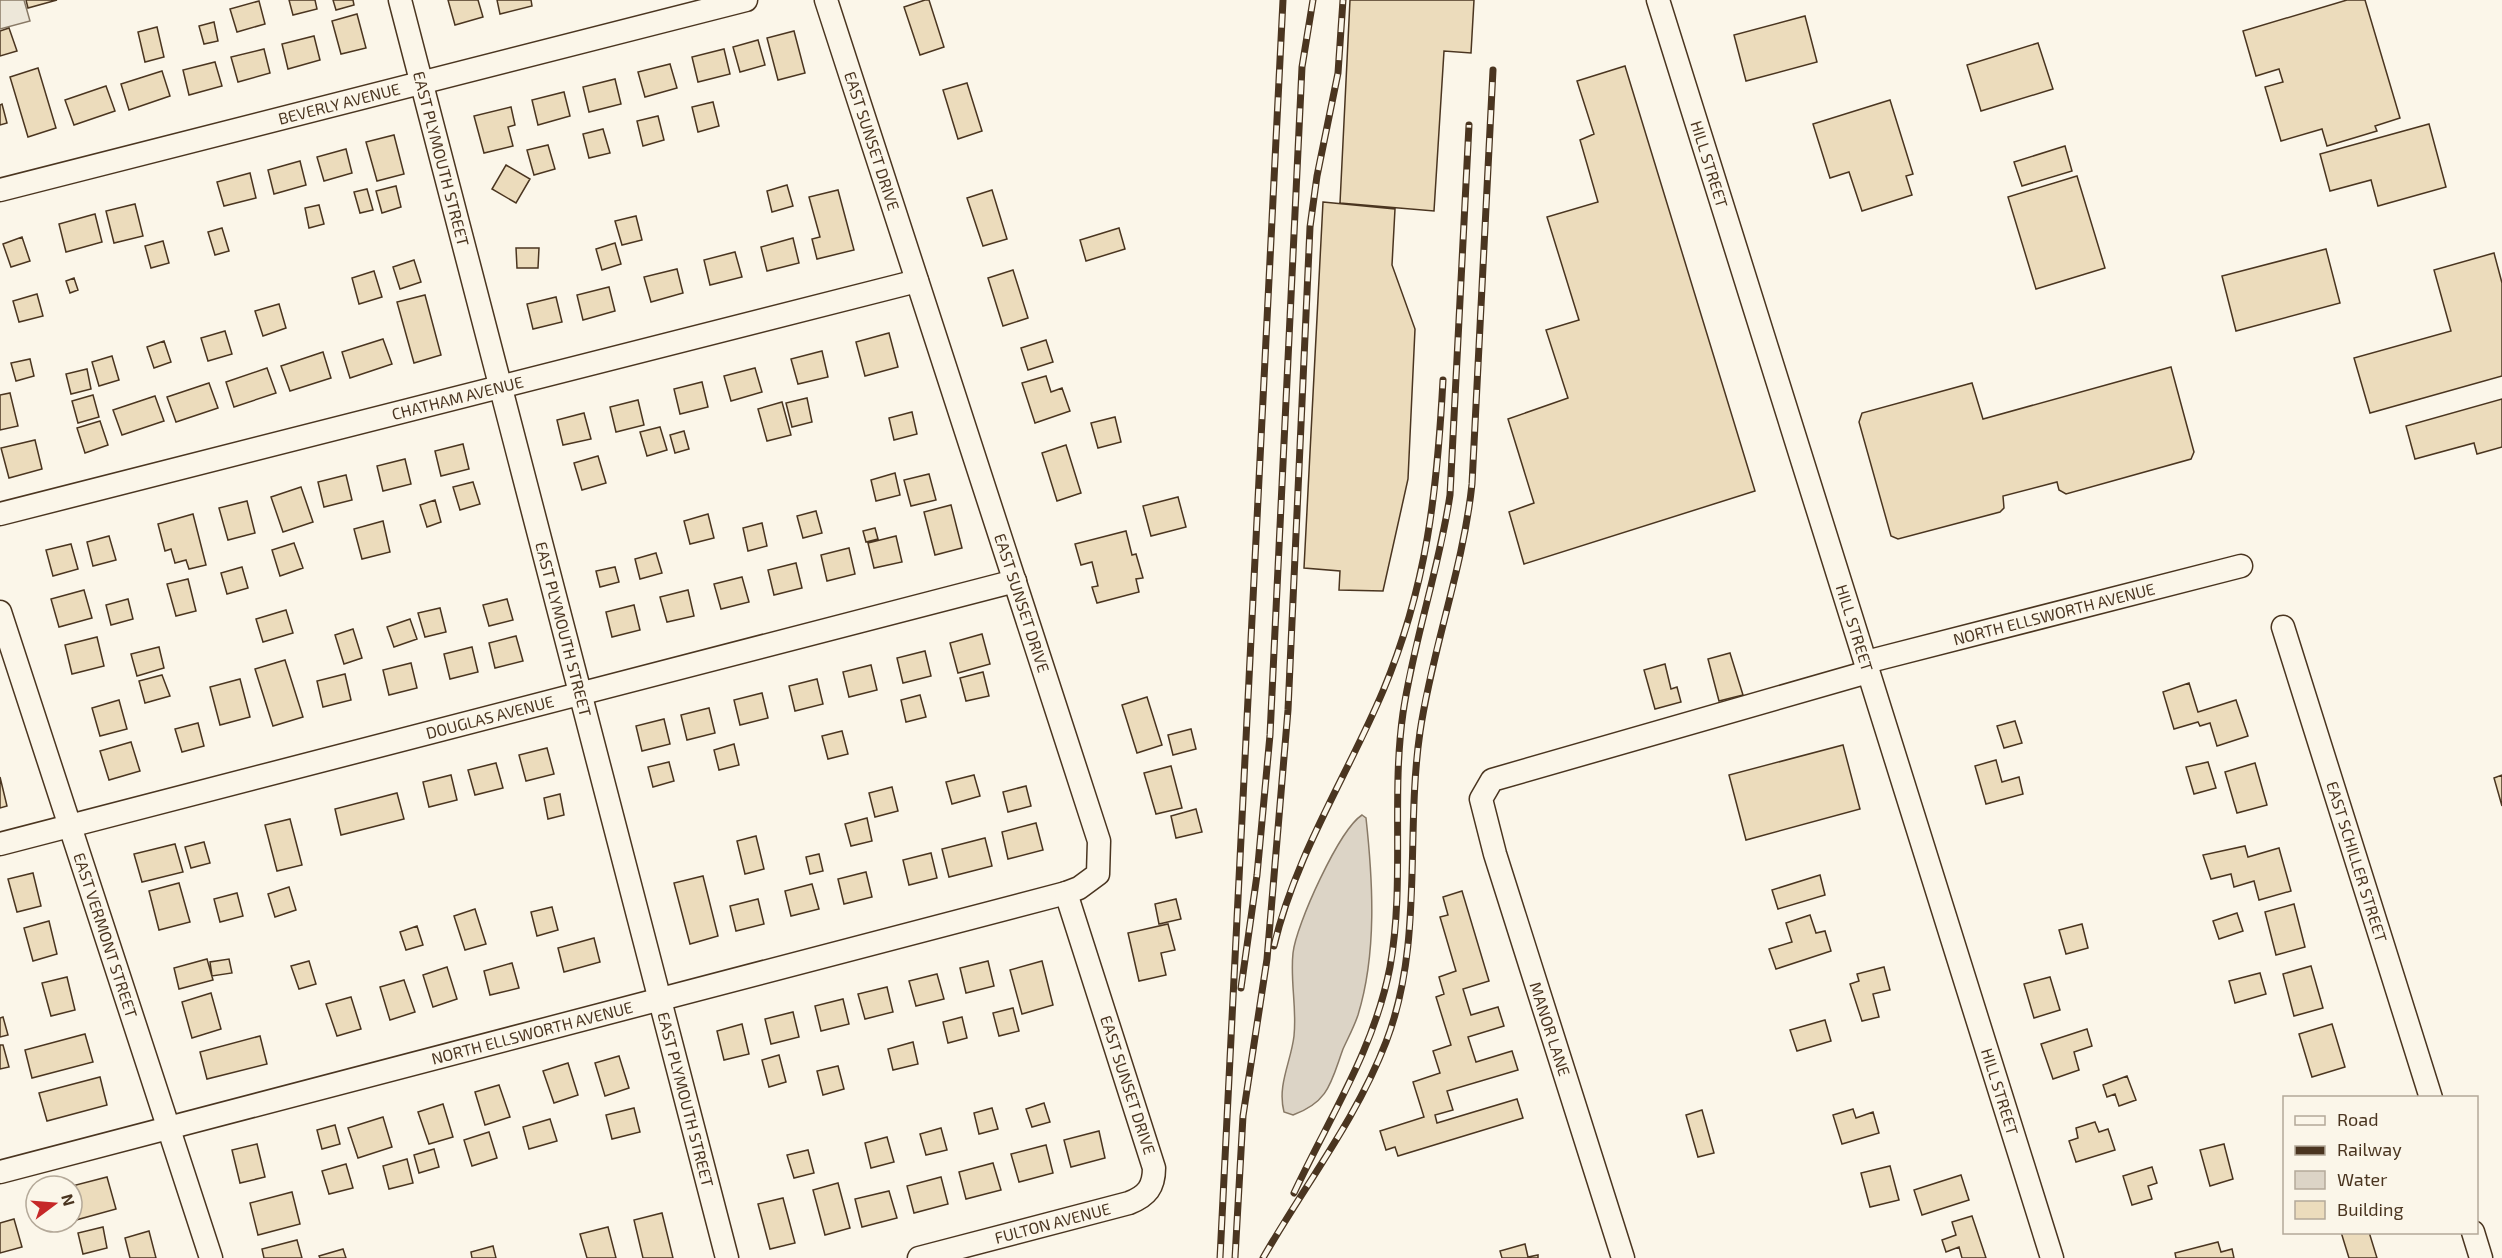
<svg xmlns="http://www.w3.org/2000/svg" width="2502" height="1258" font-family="'Exo 2',sans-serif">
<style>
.parking{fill:#ede7d9;stroke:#887966;stroke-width:1.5}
.water{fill:#dcd4c6;stroke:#887966;stroke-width:1.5}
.building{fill:#ecdcbc;stroke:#4a3520;stroke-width:1.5}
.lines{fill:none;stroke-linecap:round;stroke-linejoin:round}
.minor-casing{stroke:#4a3520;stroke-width:25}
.minor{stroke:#fbf6e9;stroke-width:22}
.rail-casing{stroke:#4a3520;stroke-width:7}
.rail{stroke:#fbf6e9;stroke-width:4.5;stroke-dasharray:14;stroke-linecap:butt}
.labels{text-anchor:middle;stroke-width:4.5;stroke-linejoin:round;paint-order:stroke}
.street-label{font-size:16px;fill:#4a3520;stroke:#fbf6e9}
</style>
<rect width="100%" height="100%" fill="#fbf6e9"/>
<path class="parking" d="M0,0H24L30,21L0,29Z"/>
<path class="water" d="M1362,815L1366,818C1373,882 1377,953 1358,1015C1354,1027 1348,1038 1343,1049C1331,1082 1329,1102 1293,1115L1284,1112C1277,1085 1291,1062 1294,1036C1297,1008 1290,981 1293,953C1296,925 1339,830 1362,815Z"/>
<path class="building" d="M26,0H57L28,8Z
M289,0H315L317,9L293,15Z
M333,0H353L354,5L336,10Z
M448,0H478L483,17L455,25Z
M497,0H531L532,6L500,14Z
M925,0H929L944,47L920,55L904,7Z
M1350,0H1474L1471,53L1444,51L1434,211L1340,203Z
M2347,0H2365L2400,118L2375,126L2377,131L2327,146L2322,129L2281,141L2265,87L2283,82L2279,69L2256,76L2243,31Z
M259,1L265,24L237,32L230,9Z
M357,14L366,48L341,54L332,21Z
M1805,16L1817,62L1746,81L1734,35Z
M214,22L218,41L204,44L199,26Z
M157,27L164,57L145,62L138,32Z
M9,28L17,51L0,56V31Z
M794,31L805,73L778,80L767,38Z
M314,36L320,60L288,69L282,44Z
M758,40L765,65L740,72L733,47Z
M2038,43L2053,89L1981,111L1967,65Z
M264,49L270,73L238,82L231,57Z
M724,49L730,74L698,82L692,57Z
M215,62L222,86L189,95L183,70Z
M670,64L677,88L645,97L638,72Z
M1625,66L1755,491L1524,564L1509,512L1534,503L1508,419L1568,398L1546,330L1579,320L1547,217L1598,202L1580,140L1594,134L1577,81Z
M38,68L56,128L28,137L10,77Z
M162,71L170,96L129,110L121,84Z
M615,79L621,104L589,112L583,87Z
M967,83L982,131L958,139L943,90Z
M106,86L115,111L74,125L65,100Z
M564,92L570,116L538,125L532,100Z
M1890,100L1913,174L1906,176L1912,195L1862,211L1849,172L1830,178L1813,124Z
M713,102L719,126L698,132L692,107Z
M2,104L7,123L0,125V105Z
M511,107L515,125L508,127L513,146L484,153L474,116Z
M658,116L664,140L643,146L637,121Z
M2429,124L2446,187L2378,206L2371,180L2330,191L2320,154Z
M603,129L610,153L589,158L583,134Z
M394,135L404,174L377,181L366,142Z
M548,145L555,169L534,175L527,150Z
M2065,146L2072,171L2022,186L2014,162Z
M346,149L352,173L324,181L317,157Z
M300,161L306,185L274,194L268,170Z
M506,165L530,179L516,203L492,189Z
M250,173L256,198L224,206L217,182Z
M2077,176L2105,268L2036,289L2008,197Z
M787,185L793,206L772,212L767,191Z
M396,186L401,207L382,213L376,191Z
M367,189L373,210L360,213L354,192Z
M838,190L854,250L817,259L812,239L820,237L809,197Z
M992,190L1007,239L983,246L967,198Z
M1323,202L1395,209L1392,265L1415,329L1408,479L1383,591L1339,590L1340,571L1304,568Z
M135,204L143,236L114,243L106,211Z
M319,205L324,224L309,228L305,208Z
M95,214L102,242L66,252L59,224Z
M636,216L642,240L622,245L615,221Z
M222,228L229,251L215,255L208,232Z
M1119,228L1125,249L1086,261L1080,240Z
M22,237L30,261L11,267L3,244Z
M793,238L799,263L767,271L761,247Z
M163,241L169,263L151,268L145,246Z
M615,243L621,264L602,270L596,249Z
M516,248H539L538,268H517Z
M2326,249L2340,303L2236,331L2222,276Z
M735,252L742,277L710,285L704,260Z
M2494,253L2502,283V376L2370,413L2354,358L2451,331L2434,270Z
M414,260L421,282L400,289L393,267Z
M677,269L683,293L651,302L644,277Z
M1013,270L1028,318L1003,326L988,278Z
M374,271L382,297L359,304L352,278Z
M74,278L78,290L70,293L66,281Z
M609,287L615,311L583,320L577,295Z
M37,294L43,316L19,322L13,301Z
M425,295L441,355L414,363L397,302Z
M556,297L562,322L533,329L527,304Z
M279,304L286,328L263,336L255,311Z
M225,331L232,354L208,361L201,338Z
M889,333L898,367L865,376L856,342Z
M383,339L392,364L350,378L342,352Z
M1046,340L1053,362L1028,370L1021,348Z
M164,341L171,362L154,368L147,347Z
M822,351L828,377L798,384L791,359Z
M323,352L331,378L290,391L281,366Z
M112,356L119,380L99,386L92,362Z
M30,359L34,376L16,381L11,363Z
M2171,367L2194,452L2191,459L2066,494L2059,490L2057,482L2003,496L2004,508L2000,512L1898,539L1891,536L1859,422L1862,413L1972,383L1983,419Z
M267,368L276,393L234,407L226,382Z
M755,368L762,392L731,401L724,376Z
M87,369L91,389L71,394L66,374Z
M1046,376L1051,392L1062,388L1070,411L1035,423L1022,383Z
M702,382L708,407L680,414L674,389Z
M209,383L218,408L176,422L167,397Z
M10,393L18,426L0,430V395Z
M93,395L99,417L78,423L72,401Z
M155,396L164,421L122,435L113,410Z
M807,398L812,422L792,427L786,403Z
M2502,399V447L2477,454L2474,443L2415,459L2406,426Z
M638,400L644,425L616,432L610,407Z
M782,402L791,435L767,441L758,409Z
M912,412L917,434L894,440L889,418Z
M584,413L591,439L563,445L557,420Z
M1115,417L1121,442L1098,448L1091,423Z
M100,421L108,445L85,453L77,428Z
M660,427L667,450L647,456L640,432Z
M684,431L689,449L675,453L670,435Z
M35,440L42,469L9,478L1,448Z
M463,444L469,469L441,476L435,451Z
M1066,445L1081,493L1057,501L1042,453Z
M598,456L606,483L582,490L574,463Z
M405,459L411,484L383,491L377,466Z
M895,473L900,495L876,501L871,480Z
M929,474L936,500L911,506L904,480Z
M346,475L352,500L324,507L318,482Z
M473,482L480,504L460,510L453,487Z
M301,487L313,522L283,532L271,497Z
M1178,497L1186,527L1151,536L1143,506Z
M435,500L441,522L427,527L420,505Z
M247,501L255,533L228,540L219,508Z
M951,505L962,548L935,555L924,512Z
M816,511L822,533L803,538L797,516Z
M193,514L206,565L189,569L186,560L175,563L171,549L165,551L158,524Z
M708,514L714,538L690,544L684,521Z
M383,521L390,552L362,559L354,529Z
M762,523L767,546L748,551L743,528Z
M875,528L878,539L866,542L863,531Z
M1126,531L1132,555L1136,554L1143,578L1136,579L1139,592L1097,603L1092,587L1098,586L1092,562L1081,565L1075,544Z
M109,536L116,560L93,566L87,542Z
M896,536L902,562L874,568L868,543Z
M294,543L303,568L280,576L272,550Z
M71,544L78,569L53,576L46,550Z
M849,548L855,574L827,581L821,555Z
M656,553L662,573L640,579L635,559Z
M796,563L802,588L774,595L768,570Z
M242,567L248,588L227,594L221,573Z
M615,567L619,582L600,587L596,571Z
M742,577L749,602L721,609L714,584Z
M188,579L196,611L176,616L167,584Z
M84,590L92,618L59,627L51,599Z
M688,590L694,616L667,622L660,597Z
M128,599L133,619L111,625L106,605Z
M507,599L513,620L489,626L483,605Z
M634,605L640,630L612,637L606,612Z
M440,608L446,632L425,637L418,613Z
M286,610L293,633L263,642L256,619Z
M410,619L417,639L394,647L387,627Z
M353,629L362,658L344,664L335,635Z
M982,634L990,664L958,673L950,643Z
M516,636L523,661L495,668L489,643Z
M97,637L104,666L72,674L65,645Z
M159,647L164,668L137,676L131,654Z
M472,647L478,672L450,679L444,654Z
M925,651L931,676L903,683L897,658Z
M1730,653L1743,695L1719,701L1708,659Z
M285,660L303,717L273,726L255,669Z
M411,663L417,688L389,695L383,670Z
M1665,664L1671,689L1677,687L1681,702L1655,709L1644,670Z
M871,665L877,690L849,697L843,672Z
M983,672L989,696L966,701L960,678Z
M345,674L351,700L323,707L317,681Z
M162,675L170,696L145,703L139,681Z
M240,679L250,717L220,725L210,687Z
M817,679L823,704L795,711L789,686Z
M2189,683L2198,712L2236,700L2248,736L2217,746L2210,723L2200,726L2198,722L2174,729L2163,692Z
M762,693L768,718L740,725L734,700Z
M920,695L926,717L906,722L901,700Z
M1147,697L1162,745L1137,753L1122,705Z
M119,700L127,729L100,736L92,708Z
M709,708L715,733L687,740L681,715Z
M664,719L670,744L642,751L636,726Z
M2015,721L2022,743L2004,748L1997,726Z
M198,723L204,746L182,752L175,729Z
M1191,729L1196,749L1173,755L1168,735Z
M842,731L848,754L828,759L822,736Z
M131,742L140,771L109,780L100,751Z
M734,744L739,765L719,770L714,750Z
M1843,745L1860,809L1746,840L1729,775Z
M547,748L554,774L526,781L519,755Z
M1996,760L2002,782L2019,777L2023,794L1986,804L1975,766Z
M669,762L674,781L653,787L648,767Z
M2208,762L2216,788L2194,794L2186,767Z
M496,763L503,788L475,795L468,770Z
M2255,763L2267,805L2237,813L2225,772Z
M1171,766L1182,808L1156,814L1144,773Z
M451,775L457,800L429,807L423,782Z
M974,775L980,796L952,804L946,782Z
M2502,775V806L2494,778Z
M0,777L7,806L0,808Z
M1026,786L1031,806L1008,812L1003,792Z
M892,787L898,811L875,817L869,793Z
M397,793L404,819L341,835L335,809Z
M560,794L564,815L548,819L544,798Z
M1196,809L1202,832L1176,838L1171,816Z
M867,818L872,841L851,846L845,824Z
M290,819L302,865L277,871L265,825Z
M1036,823L1043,850L1008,859L1002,832Z
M756,836L764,869L745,874L737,841Z
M985,838L992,866L949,877L942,849Z
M204,842L210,863L191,868L185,847Z
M175,844L183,872L142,882L134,854Z
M2245,846L2248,857L2279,848L2291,891L2259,900L2254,881L2234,887L2231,874L2211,879L2203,855Z
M931,853L937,878L909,885L903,860Z
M819,854L823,871L810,874L806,857Z
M866,872L872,897L844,904L838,879Z
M33,873L41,906L17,912L8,879Z
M1820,875L1825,895L1778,909L1772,890Z
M703,876L718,936L690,944L674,883Z
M179,883L190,922L159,930L149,891Z
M812,884L819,909L791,916L785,891Z
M289,887L296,910L275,917L268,894Z
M1462,891L1489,981L1463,989L1471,1015L1498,1007L1504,1026L1468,1037L1476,1062L1512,1051L1518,1070L1447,1091L1453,1110L1435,1115L1437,1123L1517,1099L1523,1118L1398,1156L1395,1147L1386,1150L1380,1131L1424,1117L1413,1082L1440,1073L1433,1051L1451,1045L1436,997L1444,994L1439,977L1456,971L1440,917L1448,915L1443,897Z
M237,893L243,916L220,922L214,899Z
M758,899L764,924L736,931L730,906Z
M1176,899L1181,919L1159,924L1155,904Z
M2294,904L2305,947L2276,955L2265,912Z
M552,907L558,930L537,936L531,912Z
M475,909L486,944L465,950L454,916Z
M2237,913L2243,931L2219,939L2213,921Z
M1810,915L1816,933L1825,931L1831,951L1776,969L1769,949L1792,942L1786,923Z
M49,921L57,954L33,961L24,928Z
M1168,924L1175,950L1161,953L1166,975L1139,981L1128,933Z
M2082,924L2088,948L2066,954L2059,930Z
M417,926L423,945L406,950L400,932Z
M594,938L600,962L564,972L558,948Z
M207,959L213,980L179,989L174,968Z
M229,959L232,973L212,976L210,962Z
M309,961L316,984L299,989L291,966Z
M988,961L994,986L966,993L960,968Z
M1042,961L1053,1005L1022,1014L1010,970Z
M512,963L519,988L490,995L484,971Z
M2311,966L2323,1008L2294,1016L2283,974Z
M447,967L457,999L433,1007L423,975Z
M1884,967L1890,990L1873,994L1879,1017L1862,1021L1850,984L1859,981L1857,974Z
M2260,973L2266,994L2235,1003L2229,981Z
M937,974L944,999L916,1006L909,981Z
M67,977L75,1010L51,1016L42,983Z
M2050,977L2060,1010L2034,1018L2024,984Z
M404,980L415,1012L390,1020L380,987Z
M887,987L893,1012L865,1019L858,994Z
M211,993L221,1029L192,1038L182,1002Z
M351,997L361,1029L337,1036L326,1004Z
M843,999L849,1024L821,1031L815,1006Z
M1013,1008L1019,1031L999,1036L993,1013Z
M793,1012L799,1037L771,1044L765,1019Z
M3,1017L8,1035L0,1037V1018Z
M962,1017L967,1038L948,1043L943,1022Z
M1825,1020L1831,1041L1797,1051L1790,1030Z
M742,1024L749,1054L724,1060L717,1031Z
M2332,1024L2345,1067L2312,1077L2299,1034Z
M2087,1029L2092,1046L2074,1052L2079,1070L2053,1079L2041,1044Z
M85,1034L93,1062L32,1078L25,1050Z
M260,1036L267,1064L207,1079L200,1052Z
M913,1042L918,1064L893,1070L888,1049Z
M0,1045H3L9,1067L0,1069Z
M779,1055L786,1082L769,1087L762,1060Z
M619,1056L629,1088L605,1096L595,1063Z
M568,1063L578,1095L554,1103L543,1071Z
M838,1066L844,1089L823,1095L817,1071Z
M2127,1076L2136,1100L2119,1106L2115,1094L2107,1097L2103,1085Z
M100,1077L107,1105L47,1121L39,1093Z
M499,1085L510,1117L485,1125L475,1092Z
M1044,1103L1050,1122L1032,1127L1026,1109Z
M443,1104L453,1137L429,1144L418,1112Z
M634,1108L640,1132L612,1139L606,1115Z
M992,1108L998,1129L979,1134L974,1113Z
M1853,1109L1856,1118L1873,1112L1879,1133L1842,1144L1833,1115Z
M1702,1110L1714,1153L1698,1157L1686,1115Z
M383,1117L392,1147L358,1158L348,1128Z
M550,1119L557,1141L529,1149L523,1127Z
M2095,1122L2099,1132L2108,1129L2115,1150L2076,1162L2069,1141L2078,1138L2076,1128Z
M335,1125L340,1144L322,1149L317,1130Z
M941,1128L947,1150L926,1155L920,1134Z
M1099,1131L1105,1158L1071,1167L1064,1140Z
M489,1132L497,1158L472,1166L464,1140Z
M887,1137L894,1162L871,1168L865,1143Z
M257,1144L265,1177L240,1183L232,1150Z
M2224,1144L2233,1179L2210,1186L2200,1150Z
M1046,1145L1053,1173L1019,1182L1011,1154Z
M434,1149L439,1167L419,1173L414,1155Z
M808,1150L814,1173L794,1178L787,1155Z
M407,1159L413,1183L389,1189L383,1166Z
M993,1163L1001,1190L966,1199L959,1172Z
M346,1164L353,1188L329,1194L322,1171Z
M1890,1166L1899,1200L1870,1207L1861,1173Z
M2152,1167L2157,1183L2148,1186L2152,1199L2132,1205L2123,1176Z
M1961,1175L1969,1200L1922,1215L1914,1190Z
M107,1177L116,1209L76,1220L72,1207V1186Z
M941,1177L948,1204L914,1213L907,1186Z
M838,1183L850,1228L825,1235L813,1190Z
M889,1191L897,1218L862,1227L855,1199Z
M292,1192L300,1224L258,1235L250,1203Z
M783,1198L795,1243L770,1249L758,1204Z
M662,1213L673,1258H643L634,1220Z
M1972,1216L1986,1258H1962L1959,1247L1946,1252L1942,1240L1956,1235L1952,1222Z
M14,1219L22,1247L0,1253V1223Z
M103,1227L107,1248L83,1254L78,1233Z
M608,1227L616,1258H587L580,1234Z
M149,1231L156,1258H130L125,1238Z
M2341,1232H2369L2377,1258H2349Z
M297,1240L302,1258H264L262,1249Z
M2218,1242L2221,1252L2232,1249L2234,1258H2176L2175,1253Z
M1525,1244L1528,1257L1538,1255V1258H1502L1500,1251Z
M493,1246L496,1258H472L471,1252Z
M343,1249L346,1258H320L319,1256Z"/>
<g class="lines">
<g class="minor-casing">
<g id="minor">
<path id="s1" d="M400,0L727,1258"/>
<path id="s2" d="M1658,0L2052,1258"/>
<path id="s3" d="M0,190L746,0"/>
<path id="s4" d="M0,514L917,281"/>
<path id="s5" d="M0,612L211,1258"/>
<path id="s6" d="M2283,627L2431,1098"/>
<path id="s7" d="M1866,662L2241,566"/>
<path id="s8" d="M0,844L1015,581"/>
<path id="s9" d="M0,1172L1066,893L1079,888L1098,874L1099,841L826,0"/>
<path d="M2473,1232L2481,1258"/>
<path id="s10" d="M919,1258L1129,1203C1147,1196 1154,1187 1154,1168L1066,893"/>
<path d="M1623,1258L1495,854L1481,799L1492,780L1868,672"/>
</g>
</g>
<use href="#minor" class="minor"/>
<g class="rail-casing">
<path id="rail" d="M1274,946C1295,856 1347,776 1383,691C1427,586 1437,492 1443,380
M1241,988L1257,875L1270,735L1302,67L1313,0
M1294,1193C1329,1118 1374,1050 1390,967C1405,884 1391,797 1403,713C1414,639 1439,569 1450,495L1469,125
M1220,1258L1283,0
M1235,1258L1243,1116L1267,959L1288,710L1310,227L1317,176L1338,73L1343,0
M1263,1258C1304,1186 1356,1120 1386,1042C1424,944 1405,835 1420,732C1432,649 1463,569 1472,484L1493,70"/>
</g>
<use href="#rail" class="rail"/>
</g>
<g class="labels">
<g class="street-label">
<text dy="6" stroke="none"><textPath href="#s3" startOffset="350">BEVERLY AVENUE</textPath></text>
<text transform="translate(872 141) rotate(72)" y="6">EAST SUNSET DRIVE</text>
<text dy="6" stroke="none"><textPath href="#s1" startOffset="164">EAST PLYMOUTH STREET</textPath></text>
<text dy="6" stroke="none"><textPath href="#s2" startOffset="172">HILL STREET</textPath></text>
<text dy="6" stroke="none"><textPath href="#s4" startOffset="472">CHATHAM AVENUE</textPath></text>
<text transform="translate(1022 603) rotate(72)" y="6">EAST SUNSET DRIVE</text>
<text dy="6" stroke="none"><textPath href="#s7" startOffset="194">NORTH ELLSWORTH AVENUE</textPath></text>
<text dy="6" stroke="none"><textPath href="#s1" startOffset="650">EAST PLYMOUTH STREET</textPath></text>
<text dy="6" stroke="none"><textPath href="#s2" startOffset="658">HILL STREET</textPath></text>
<text dy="6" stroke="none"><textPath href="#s8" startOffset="506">DOUGLAS AVENUE</textPath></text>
<text dy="6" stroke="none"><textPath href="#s6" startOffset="246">EAST SCHILLER STREET</textPath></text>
<text dy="6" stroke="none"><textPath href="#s5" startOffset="340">EAST VERMONT STREET</textPath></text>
<text transform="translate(1550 1029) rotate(72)" y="6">MANOR LANE</text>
<text dy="6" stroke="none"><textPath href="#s9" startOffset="550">NORTH ELLSWORTH AVENUE</textPath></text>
<text transform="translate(1128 1085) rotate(72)" y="6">EAST SUNSET DRIVE</text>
<text dy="6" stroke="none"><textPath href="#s2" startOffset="1144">HILL STREET</textPath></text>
<text dy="6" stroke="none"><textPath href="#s1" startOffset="1136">EAST PLYMOUTH STREET</textPath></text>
<text dy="6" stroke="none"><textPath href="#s10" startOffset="138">FULTON AVENUE</textPath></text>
</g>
</g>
<rect x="2283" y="1096" width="195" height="138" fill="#fbf6e9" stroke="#b4a999" stroke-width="1.5"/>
<rect x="2295" y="1116" width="30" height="9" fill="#fbf6e9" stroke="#b4a999" stroke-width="1.5"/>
<text x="2337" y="1126" font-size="18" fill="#4a3520">Road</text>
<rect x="2295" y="1146" width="30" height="9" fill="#4a3520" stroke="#b4a999" stroke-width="1.5"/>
<text x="2337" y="1156" font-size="18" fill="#4a3520">Railway</text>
<rect x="2295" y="1171" width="30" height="18" fill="#dcd4c6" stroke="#b4a999" stroke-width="1.5"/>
<text x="2337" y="1186" font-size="18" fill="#4a3520">Water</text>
<rect x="2295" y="1201" width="30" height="18" fill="#ecdcbc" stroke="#b4a999" stroke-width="1.5"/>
<text x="2337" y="1216" font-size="18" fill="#4a3520">Building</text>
<g transform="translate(54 1204) rotate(74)"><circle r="28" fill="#fbf6e9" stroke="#b4a999" stroke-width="1.5"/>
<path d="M0-4.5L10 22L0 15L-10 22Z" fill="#c62828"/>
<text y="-9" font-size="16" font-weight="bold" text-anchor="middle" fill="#4a3520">N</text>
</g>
</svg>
